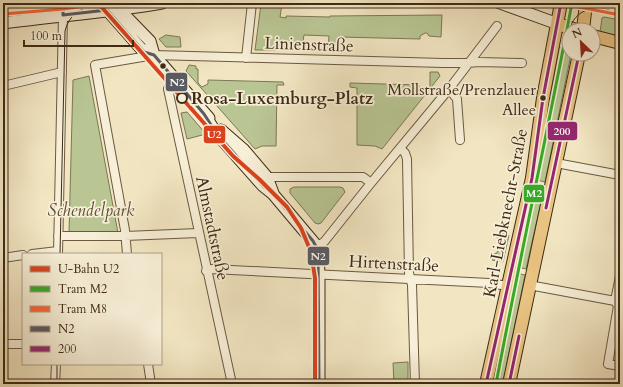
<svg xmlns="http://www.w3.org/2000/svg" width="623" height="387" font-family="Cardo,serif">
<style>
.green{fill:#b9c694;stroke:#7c7854}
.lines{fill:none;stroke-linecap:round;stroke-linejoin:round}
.street-casing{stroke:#6b5940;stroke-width:10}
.secondary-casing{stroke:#3e2a15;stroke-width:13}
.primary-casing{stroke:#3e2a15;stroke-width:14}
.street{stroke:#f7efd7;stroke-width:8}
.secondary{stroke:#f7efd7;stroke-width:11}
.primary{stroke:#e9c381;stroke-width:12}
.tram{stroke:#3e2a15;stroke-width:1}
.bus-1-casing{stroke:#f7efd7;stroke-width:6}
.bus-2-casing{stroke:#f7efd7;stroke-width:6}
.bus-1{stroke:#595b62;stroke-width:3}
.bus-2{stroke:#95276e;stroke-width:3}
.tram-1-casing{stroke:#f7efd7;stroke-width:6}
.tram-2-casing{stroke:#f7efd7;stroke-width:6}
.tram-1{stroke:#37aa27;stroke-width:3}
.tram-2{stroke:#f63;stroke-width:3}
.metro-1-casing{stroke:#f7efd7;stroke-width:7}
.metro-1{stroke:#da421e;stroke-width:4}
.bus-dot{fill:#3e2a15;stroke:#f7efd7;stroke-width:1.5}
.stop-dot{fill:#f7efd7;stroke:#3e2a15;stroke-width:2}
.labels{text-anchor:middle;stroke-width:3.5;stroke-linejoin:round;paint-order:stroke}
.bus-label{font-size:16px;fill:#3e2a15;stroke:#f7efd7;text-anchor:end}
.street-label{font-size:17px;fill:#3e2a15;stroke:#f7efd7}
.stop-label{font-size:17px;font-weight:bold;fill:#3e2a15;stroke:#f7efd7;text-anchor:start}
.park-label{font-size:17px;font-style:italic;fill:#5d5135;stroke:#f7efd7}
.line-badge{stroke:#f7efd7;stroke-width:1.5}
.badge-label{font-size:11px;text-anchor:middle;font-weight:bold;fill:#fff}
</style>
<rect width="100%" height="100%" fill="#f2e6c2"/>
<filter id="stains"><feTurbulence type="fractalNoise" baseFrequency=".005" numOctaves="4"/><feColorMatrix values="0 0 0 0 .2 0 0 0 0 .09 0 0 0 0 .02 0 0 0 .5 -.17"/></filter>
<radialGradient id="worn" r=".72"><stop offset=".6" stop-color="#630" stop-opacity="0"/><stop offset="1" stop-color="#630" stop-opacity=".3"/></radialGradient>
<path class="green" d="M261,4H282L280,17L286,18V16L330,17V16L442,15L441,37L429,36L427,33H425L420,36V39L339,37L338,49H328L329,36L304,35L302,48L277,47L276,50H255Z
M604,17L620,20V38L600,32L602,18Z
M166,35L180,37L181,47H166L159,39Z
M559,47L569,50V54H571L545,182L537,180Z
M189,65L196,66V69H198V83L202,87L208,84V80L283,82L284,85H277L276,146H262L255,149L186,71Z
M430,72H438L440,76L382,149L375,146L357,145V88L350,87V83L419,85V89L424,93L427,89H430Z
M89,76L118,233H69L73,80Z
M187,112L206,134L187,139L181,113Z
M294,187H340L343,188L345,192L321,223L318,224L315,223L290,193V189Z
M535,187L544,189L526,269L518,267Z
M498,233L509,235L503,262L492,260L494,254L497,253L500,242L497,237Z
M516,273L525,275L508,358L504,384H491Z
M408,362V384H394L393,363Z"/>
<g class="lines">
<g class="street-casing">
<path id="street" d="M246,58L252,3
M176,81L168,89L232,384
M3,86L62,72
M449,89L457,99L460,140
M400,148L405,153L407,159L409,273L412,285L415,384
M556,163L620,175
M267,177H363L371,183
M58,236H125L198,233
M317,246L324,242L371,183L449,89L497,26
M32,254L58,251
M58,254L63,15
M127,254L125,230L95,65L154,55L443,63H468L479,62L522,63
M3,258L23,255
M206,271L212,269L489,283L508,286
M620,276L615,301L618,306L608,364L620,366
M529,285L615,301
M3,344H23
M148,364L151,384
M55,384L56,364"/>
</g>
<g class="secondary-casing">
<path id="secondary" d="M113,3L150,41L154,55L209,118
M500,3L558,24
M107,10L144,52L154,55
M63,15V3
M3,23C56,16 110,12 162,3
M204,114L217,134L263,186L273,194L316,245L318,250L319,275V384
M221,130L244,150L267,177L273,193"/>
</g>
<g class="primary-casing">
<path id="primary" d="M558,24L576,30
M583,30L586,3
M593,36L620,43
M486,384L532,178L543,98L561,3
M509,384L579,54"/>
</g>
<use href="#street" class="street"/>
<use href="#secondary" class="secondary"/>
<use href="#primary" class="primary"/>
<path class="tram" d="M563,50C569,23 576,3 609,10
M60,254L65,31C69,14 81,8 97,4
M57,384V364"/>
<g class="bus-1-casing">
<path id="bus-1" d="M63,3V15L107,10L144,52L154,55L204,114L217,134L263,186L273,194L313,241L318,250L319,384"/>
</g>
<g class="bus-2-casing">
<path id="bus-2" d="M546,208L579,54
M486,384L532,178L543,98L561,3
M509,384L519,336"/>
</g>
<use href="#bus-1" class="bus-1"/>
<use href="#bus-2" class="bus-2"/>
<g class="tram-1-casing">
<path id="tram-1" d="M496,384C520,257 548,130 572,3"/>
</g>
<g class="tram-2-casing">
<path id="tram-2" d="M559,3L620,15
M3,14L63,9L105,3"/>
</g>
<use href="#tram-1" class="tram-1"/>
<use href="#tram-2" class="tram-2"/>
<g class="metro-1-casing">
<path id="metro-1" d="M98,3L233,156L259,179L287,207L301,228L311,252L315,278V384"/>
</g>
<use href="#metro-1" class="metro-1"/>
</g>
<g class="bus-dot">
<circle cx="163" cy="66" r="3.5"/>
<circle cx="543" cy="98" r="3.5"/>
</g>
<circle class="stop-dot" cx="182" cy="98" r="5"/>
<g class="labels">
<g class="bus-label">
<text x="536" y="95">Mollstraße/Prenzlauer<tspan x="536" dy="20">Allee</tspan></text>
</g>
<g class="street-label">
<text transform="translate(309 44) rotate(2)" y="6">Linienstraße</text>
<text transform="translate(505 213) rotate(-79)" y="6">Karl-Liebknecht-Straße</text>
<text transform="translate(213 228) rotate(78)" y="6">Almstadtstraße</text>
<text transform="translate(394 263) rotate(3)" y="6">Hirtenstraße</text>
</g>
<g class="stop-label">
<text x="191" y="104">Rosa-Luxemburg-Platz</text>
</g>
<g class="park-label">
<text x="91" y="216">Schendelpark</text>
</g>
</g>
<g class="line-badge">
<rect x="165" y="72" width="23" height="20" rx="4" fill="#595b62"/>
<rect x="547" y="121" width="31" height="20" rx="4" fill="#95276e"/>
<rect x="203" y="125" width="23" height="19" rx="4" fill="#da421e"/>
<rect x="523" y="184" width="22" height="19" rx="4" fill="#37aa27"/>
<rect x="307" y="246" width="23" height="20" rx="4" fill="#595b62"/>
</g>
<g class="badge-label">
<text x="177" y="86">N2</text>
<text x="562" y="135">200</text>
<text x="214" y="138">U2</text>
<text x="534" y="197">M2</text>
<text x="318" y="260">N2</text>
</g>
<rect width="623" height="387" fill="none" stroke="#f2e6c2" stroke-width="16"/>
<rect x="4" y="4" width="615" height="379" fill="none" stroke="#3e2a15" stroke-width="2"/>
<rect x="8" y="8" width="607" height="371" fill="none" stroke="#3e2a15"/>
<rect x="22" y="253" width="140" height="112" fill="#f7efd7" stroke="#ada089"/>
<rect x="30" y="266" width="20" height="6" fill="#da421e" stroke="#ada089"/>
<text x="58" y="273" font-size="12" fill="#3e2a15">U-Bahn U2</text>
<rect x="30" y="286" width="20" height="6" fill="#37aa27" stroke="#ada089"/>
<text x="58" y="293" font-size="12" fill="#3e2a15">Tram M2</text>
<rect x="30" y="306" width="20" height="6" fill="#ff6633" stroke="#ada089"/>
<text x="58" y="313" font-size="12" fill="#3e2a15">Tram M8</text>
<rect x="30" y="326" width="20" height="6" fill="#595b62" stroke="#ada089"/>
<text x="58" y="333" font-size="12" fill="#3e2a15">N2</text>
<rect x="30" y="346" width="20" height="6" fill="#95276e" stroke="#ada089"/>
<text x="58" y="353" font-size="12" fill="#3e2a15">200</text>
<g transform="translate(581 42) rotate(335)"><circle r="19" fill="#f7efd7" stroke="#ada089"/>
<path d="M0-3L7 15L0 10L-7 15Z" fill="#8f2418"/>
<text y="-6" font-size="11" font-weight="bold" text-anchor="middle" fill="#3e2a15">N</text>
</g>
<path d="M24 40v6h109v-6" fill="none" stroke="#3e2a15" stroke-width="2"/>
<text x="30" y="40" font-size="12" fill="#3e2a15" stroke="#f7efd7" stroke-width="3" paint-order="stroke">100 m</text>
<rect width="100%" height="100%" filter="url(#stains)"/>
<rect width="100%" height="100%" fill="url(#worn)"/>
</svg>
